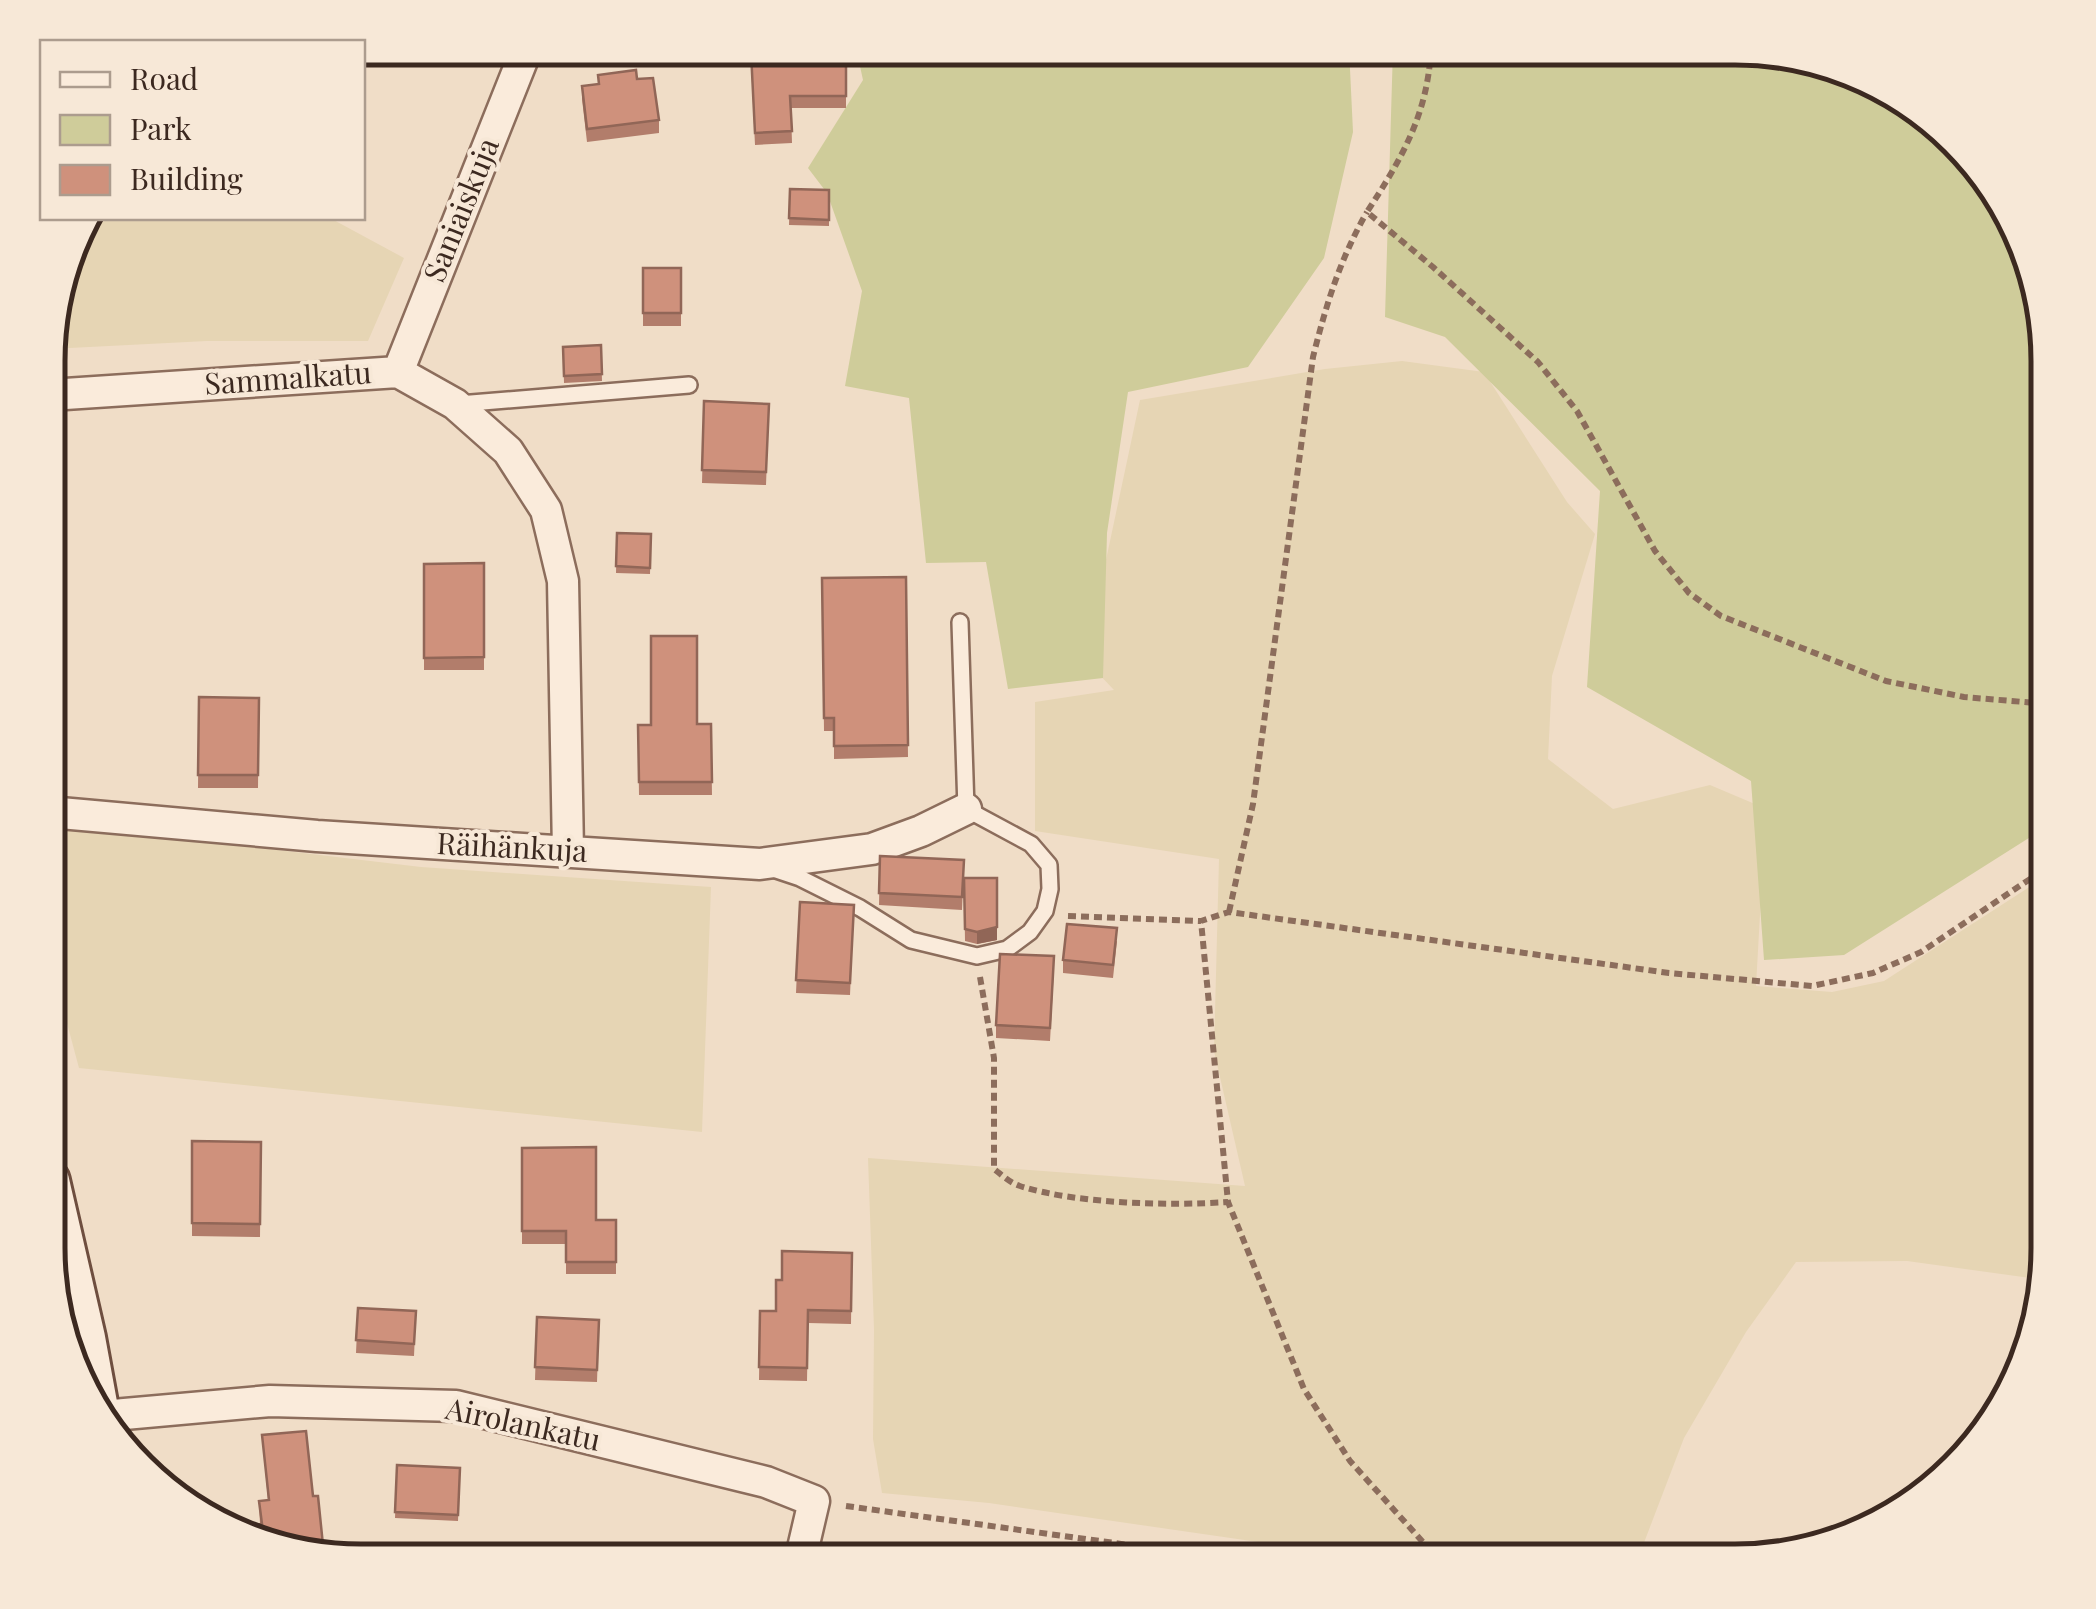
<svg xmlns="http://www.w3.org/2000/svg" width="2096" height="1609" font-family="'Playfair Display',serif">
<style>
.farmland{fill:#e6d5b4}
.green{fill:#cfcc9a}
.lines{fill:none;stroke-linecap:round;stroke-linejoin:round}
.lane-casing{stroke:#8c6d5c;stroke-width:20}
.street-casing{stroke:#8c6d5c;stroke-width:35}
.secondary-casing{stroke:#6e4e3f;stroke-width:48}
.path{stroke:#8c6d5c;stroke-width:6;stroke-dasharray:8 5;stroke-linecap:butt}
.lane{stroke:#faebdb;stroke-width:15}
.street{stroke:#faebdb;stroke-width:30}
.secondary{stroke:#faebdb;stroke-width:42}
.wall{fill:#b27d6b}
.shaded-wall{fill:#916657}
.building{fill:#cf917c;stroke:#916657;stroke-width:2.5}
.labels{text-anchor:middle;stroke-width:8;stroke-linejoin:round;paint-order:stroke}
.street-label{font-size:30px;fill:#3c2920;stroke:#f7e8d7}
.rim{fill:none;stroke:#3c2920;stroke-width:5}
</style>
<rect width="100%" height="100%" fill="#f0ddc7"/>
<path class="farmland" d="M85,218H330L404,258L368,341H207L50,349V319Z
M1402,361L1484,372L1567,502L1595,534L1552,676L1548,759L1613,809L1710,785L1762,807V879L1756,986L1832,992L1884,981L2048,875V1269L2045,1280L1907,1261L1796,1262L1746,1332L1684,1438L1637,1561H1389L989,1503L882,1493L873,1439L874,1329L868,1158L1245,1186L1214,1051L1219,859L1035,831V702L1114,690L1094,669L1096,607L1140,400L1325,369Z
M49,823L421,867L711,887L702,1132L79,1068L49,956Z"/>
<path class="green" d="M856,48H1349L1353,132L1324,258L1248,367L1128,392L1107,533L1103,678L1008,689L986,562L926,563L909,398L845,386L862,291L827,193L808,168L863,80Z
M1393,48H1755L1855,71L1941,125L2016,223L2048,360V826L1844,955L1764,960L1751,781L1587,687L1600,491L1445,337L1385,317Z"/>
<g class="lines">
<g class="lane-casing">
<path id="lane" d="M459,404L689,385
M773,869L800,878L860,908L911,940L977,956L1007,949L1030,932L1045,911L1050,889L1049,865L1031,844L966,809L960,622"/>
</g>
<g class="street-casing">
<path id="street" d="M398,372L527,48
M50,395L398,372L455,404L508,451L546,510L563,581L568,851
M49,812L317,836L760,864L872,849L921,831L966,809
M102,1416L270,1401L456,1406L766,1482L814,1501L800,1561"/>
</g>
<g class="secondary-casing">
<path id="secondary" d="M48,1181L84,1338L97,1409"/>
</g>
<path class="path" d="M1431,48C1428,114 1402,158 1367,212L1433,267L1538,362L1577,411L1655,551L1689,593L1721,616L1886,681L1964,697L2048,704
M1229,912L1253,804L1313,357C1326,305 1340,259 1367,212
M1068,916L1201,921
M980,977L994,1058V1169C1002,1175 1010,1183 1020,1186C1077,1204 1168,1206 1228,1202
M846,1506L1245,1561
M1440,1561L1350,1461L1304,1389L1228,1202L1201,921L1229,912L1669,973L1812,986L1873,973L1921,952L2048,867"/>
<use href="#lane" class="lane"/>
<use href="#street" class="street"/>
<use href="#secondary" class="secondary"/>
</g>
<path class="wall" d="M712,48H846V108H791L792,143L755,145L751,63L712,64Z
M598,75L637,79L659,120V133L587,142L582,99V86L598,84Z
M790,189L829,190V226L789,225Z
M643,268H681V326H643Z
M601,345L602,381L564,383L563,347Z
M704,401L769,404L766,485L702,483Z
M617,533L651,534L650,574L616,573Z
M484,563V670H424V564Z
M906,577L908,757L834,759V731H824L822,578Z
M199,697L259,698L258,788H198Z
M711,724L712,795H639L638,725Z
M880,856L964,860L962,910L879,905Z
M964,878L997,940L977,944L965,941Z
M800,902L854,905L850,995L796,993Z
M1117,941L1113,978L1063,973V960Z
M1054,969L1050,1041L996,1038V1025Z
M192,1141L261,1142L260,1237L192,1236Z
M522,1148L596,1220H616V1274H566V1244H522Z
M852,1253L851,1324L808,1323L807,1381L759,1380L760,1311H776L782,1280Z
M358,1308L416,1311L414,1356L356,1353Z
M537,1317L599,1320L597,1382L535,1380Z
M262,1435L313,1496H318L324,1557L241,1538L260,1524L259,1501L268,1500Z
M397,1465L460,1468L458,1521L395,1518Z"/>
<path class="shaded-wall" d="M997,927V940L977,944V932Z"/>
<path class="building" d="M712,48H846V96H790L792,131L755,133L751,52L712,53Z
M636,70L637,79L653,78L659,120L587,129L582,86L599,84L598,75Z
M790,189L829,190V220L789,218Z
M643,268H681V313H643Z
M601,345L602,374L564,376L563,347Z
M704,401L769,404L766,472L702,470Z
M617,533L651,534L650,568L616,566Z
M484,563V657L424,658V564Z
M906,577L908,745L834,746V718H824L822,578Z
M651,636H697V724H711L712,782H639L638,725H651Z
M199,697L259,698L258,775H198Z
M880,856L964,860L962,897L879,893Z
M964,878H997V927L977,932L965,929Z
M800,902L854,905L850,983L796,980Z
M1067,924L1117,928L1113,965L1063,960Z
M1000,954L1054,956L1050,1028L996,1025Z
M192,1141L261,1142L260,1224L192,1223Z
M596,1147V1220H616V1262H566V1231H522V1148Z
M782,1251L852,1253L851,1311L808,1310L807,1368L759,1367L760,1311H776V1280H782Z
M358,1308L416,1311L414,1344L356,1340Z
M537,1317L599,1320L597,1370L535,1367Z
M306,1431L313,1496H318L324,1555H318L241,1538L231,1531L230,1527L262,1524L259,1501L269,1500L262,1435Z
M397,1465L460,1468L458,1515L395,1512Z
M871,1544L927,1550L926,1561H869Z"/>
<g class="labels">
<g class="street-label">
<text transform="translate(462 210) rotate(-68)" y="10">Saniaiskuja</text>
<text transform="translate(288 379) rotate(-4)" y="10">Sammalkatu</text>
<text transform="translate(512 848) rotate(3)" y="10">Räihänkuja</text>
<text transform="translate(523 1425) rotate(12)" y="10">Airolankatu</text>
</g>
</g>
<path d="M0 0H2096V1609H0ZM361 65H1735A296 296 0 0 1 2031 361V1248A296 296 0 0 1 1735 1544H361A296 296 0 0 1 65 1248V361A296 296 0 0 1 361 65Z" fill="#f7e8d7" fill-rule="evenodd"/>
<path class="rim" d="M361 65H1735A296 296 0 0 1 2031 361V1248A296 296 0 0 1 1735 1544H361A296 296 0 0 1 65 1248V361A296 296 0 0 1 361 65Z"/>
<rect x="40" y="40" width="325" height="180" fill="#f7e8d7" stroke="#ac9c8e" stroke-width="2.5"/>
<rect x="60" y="72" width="50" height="15" fill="#faebdb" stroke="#ac9c8e" stroke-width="2.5"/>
<text x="130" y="90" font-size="30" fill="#3c2920">Road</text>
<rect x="60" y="115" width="50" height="30" fill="#cfcc9a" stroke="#ac9c8e" stroke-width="2.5"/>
<text x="130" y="140" font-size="30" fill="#3c2920">Park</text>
<rect x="60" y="165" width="50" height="30" fill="#cf917c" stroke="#ac9c8e" stroke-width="2.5"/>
<text x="130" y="190" font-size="30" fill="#3c2920">Building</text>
</svg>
